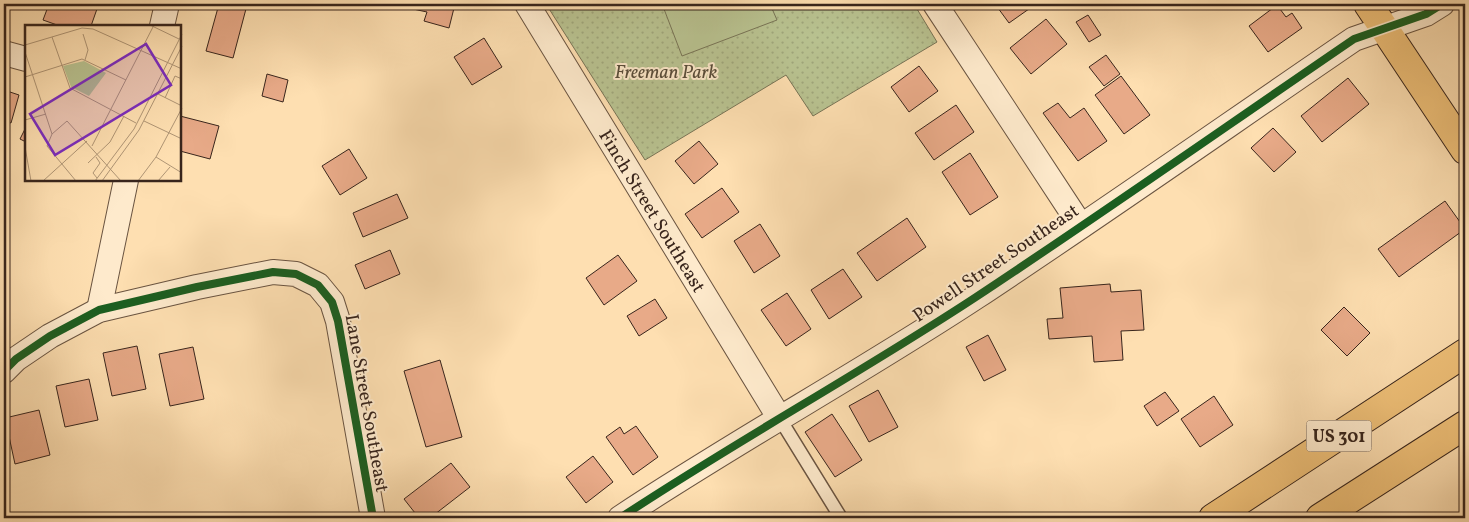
<svg xmlns="http://www.w3.org/2000/svg" width="1469" height="522" font-family="Vollkorn,serif">
<style>
.park{fill:url(#park-dots);stroke:#787456}
.garden{fill:#b9c391;stroke:#787456}
.building{fill:#e8aa88;stroke:#38251c}
.lines{fill:none;stroke-linecap:round;stroke-linejoin:round}
.service-casing{stroke:#6a5441;stroke-width:15}
.minor-casing{stroke:#6a5441;stroke-width:26}
.primary-casing{stroke:#38251c;stroke-width:30}
.trunk-casing{stroke:#38251c;stroke-width:30}
.service{stroke:#feeacc;stroke-width:12}
.minor{stroke:#feeacc;stroke-width:24}
.primary{stroke:#efc078;stroke-width:28}
.trunk{stroke:#efc078;stroke-width:28}
.cycleway-casing{stroke:#feeacc;stroke-width:11}
.cycleway{stroke:#1b5e20;stroke-width:8}
.labels{text-anchor:middle;stroke-width:4;stroke-linejoin:round;paint-order:stroke}
.shield{fill:#feeacc;stroke:#736051;stroke-width:1}
.shield-label{font-size:18px;font-weight:bold;fill:#38251c}
.park-label{font-size:19px;font-style:italic;fill:#584c39;stroke:#feeacc}
.street-label{font-size:19px;fill:#38251c;stroke:#feeacc}
.inset-road{fill:none;stroke:#af9575;stroke-width:1}
.view{fill:#7b2cbf;fill-opacity:0.15;stroke:#7b2cbf;stroke-width:2.5}
.inset-edge{fill:none;stroke:#38251c;stroke-width:2.5}
</style>
<defs>
<pattern id="park-dots" width="8" height="8" patternUnits="userSpaceOnUse" patternTransform="scale(1.25)"><rect width="8" height="8" fill="#b9c391"/><path d="M2 2h.1M6 6h.1" fill="none" stroke="#a0a77c" stroke-width="1.8" stroke-linecap="round"/></pattern>
</defs>
<rect width="100%" height="100%" fill="#fedfb1"/>
<filter id="stains"><feTurbulence type="fractalNoise" baseFrequency=".004" numOctaves="4"/><feColorMatrix values="0 0 0 0 .2 0 0 0 0 .09 0 0 0 0 .02 0 0 0 .5 -.17"/></filter>
<radialGradient id="worn" r=".72"><stop offset=".6" stop-color="#630" stop-opacity="0"/><stop offset="1" stop-color="#630" stop-opacity=".3"/></radialGradient>
<path class="park" d="M546,4H914L937,42L813,116L786,75L645,160Z"/>
<path class="garden" d="M679,4H770L777,20L682,56L664,9Z"/>
<path class="building" d="M49,4H92L98,6L91,26H60L43,20Z
M219,4L247,5L233,58L206,51Z
M414,4H455L449,28L424,21L427,12L413,9Z
M995,4H1036L1009,23Z
M1277,5L1286,17L1292,13L1302,28L1268,52L1249,26Z
M1088,15L1101,35L1089,42L1076,22Z
M1046,19L1067,44L1031,74L1010,48Z
M484,38L502,67L472,85L454,57Z
M1106,55L1120,74L1104,86L1089,67Z
M919,66L938,91L909,112L891,87Z
M267,74L288,80L283,102L262,96Z
M1121,76L1150,115L1124,134L1095,95Z
M1348,78L1369,104L1322,142L1301,116Z
M4,90L19,95L11,123L4,121Z
M1058,103L1070,118L1084,108L1107,141L1078,161L1043,113Z
M956,105L974,132L934,160L915,133Z
M180,116L219,126L210,159L180,151Z
M26,127V142L20,139Z
M1273,128L1296,152L1274,172L1251,148Z
M699,141L718,164L694,184L675,161Z
M349,149L367,178L340,195L322,166Z
M970,153L998,197L970,215L942,172Z
M722,188L739,212L702,238L685,214Z
M397,194L408,218L363,237L353,213Z
M1445,201L1465,229L1399,277L1378,249Z
M907,218L926,247L877,281L857,253Z
M760,224L780,256L754,273L734,241Z
M390,250L400,274L365,289L355,265Z
M618,255L637,281L604,305L586,278Z
M843,269L862,297L829,319L811,290Z
M1110,284L1111,292L1141,290L1144,330L1121,331L1123,360L1094,362L1092,336L1049,339L1047,319L1063,318L1060,288Z
M787,293L811,329L786,346L761,310Z
M655,299L667,318L639,336L627,316Z
M1344,307L1370,333L1347,356L1321,330Z
M988,335L1006,370L984,381L966,347Z
M137,346L146,389L112,396L103,353Z
M193,347L204,399L170,406L159,354Z
M440,360L462,437L426,447L404,371Z
M89,379L98,420L65,427L56,386Z
M878,390L898,427L869,442L849,406Z
M1165,392L1179,411L1157,426L1144,406Z
M1214,396L1233,425L1200,447L1181,419Z
M39,410L50,455L15,464L5,418Z
M832,414L862,460L835,477L805,432Z
M636,426L658,457L633,475L606,437L620,427L624,434Z
M593,456L613,482L586,503L566,477Z
M451,463L470,487L430,518H419L404,499Z"/>
<g class="lines">
<g class="service-casing">
<path id="service" d="M780,419L841,518"/>
</g>
<g class="minor-casing">
<g id="minor">
<path id="s1" d="M527,4L780,419"/>
<path d="M935,4L1081,226"/>
<path d="M162,26L167,4"/>
<path d="M4,53L26,59"/>
<path d="M99,310L126,180"/>
<path d="M4,371L16,359L50,336L99,310L197,287L273,272L296,274L318,285L332,302L338,321L373,518"/>
<path d="M620,518C736,441 859,374 976,297C1103,213 1228,125 1354,39L1426,14L1442,4"/>
</g>
</g>
<g class="primary-casing">
<path id="primary" d="M1368,4L1465,150"/>
</g>
<g class="trunk-casing">
<path id="trunk" d="M1213,518L1465,353
M1320,518L1465,425"/>
</g>
<use href="#service" class="service"/>
<use href="#minor" class="minor"/>
<use href="#primary" class="primary"/>
<use href="#trunk" class="trunk"/>
<g class="cycleway-casing">
<path id="cycleway" d="M4,371L16,359L50,336L99,310L197,287L273,272L296,274L318,285L332,302L338,321L373,518
M620,518C736,441 859,374 976,297C1103,213 1228,125 1354,39L1426,14L1442,4"/>
</g>
<use href="#cycleway" class="cycleway"/>
</g>
<g class="labels">
<rect class="shield" x="1306.5" y="420.5" width="65" height="31" rx="4"/>
<g class="shield-label">
<text x="1339" y="442">US 301</text>
</g>
<g class="park-label">
<text x="666" y="78">Freeman Park</text>
</g>
<g class="street-label">
<text dy="7" stroke="none"><textPath href="#s1" startOffset="242">Finch Street Southeast</textPath></text>
<text transform="translate(995 262) rotate(-34)" y="7">Powell Street Southeast</text>
<text transform="translate(368 403) rotate(80)" y="7">Lane Street Southeast</text>
</g>
</g>
<g transform="translate(25 25)">
<rect width="156" height="156" fill="#fedfb1"/>
<path d="M59,36L81,48L64,71L46,62L38,41Z" fill="#b9c391"/>
<path class="inset-road" d="M125,0L154,14M58,9L63,25L60,35M27,12L45,63L111,98M0,20L57,3L68,4L157,44M0,27L27,109M0,52L57,34L101,55M133,69L157,81M140,73L150,51L157,54M0,95L21,89M119,96L157,114M67,121L129,0M0,122L6,156M71,132L75,138L68,148L72,153M131,132L157,148M63,138L85,117L99,91M18,156L62,116M51,156L22,121L27,109L42,96L96,156M70,156L109,104L157,9M77,156L114,105L157,21M113,156L131,132L157,83M133,156L145,142"/>
<path class="view" d="M121,19L146,60L30,130L5,89Z"/>
<rect width="156" height="156" class="inset-edge"/>
</g>
<rect width="1469" height="522" fill="none" stroke="#fedfb1" stroke-width="20"/>
<rect x="5" y="5" width="1459" height="512" fill="none" stroke="#38251c" stroke-width="2.5"/>
<rect x="10" y="10" width="1449" height="502" fill="none" stroke="#38251c"/>
<rect width="100%" height="100%" filter="url(#stains)"/>
<rect width="100%" height="100%" fill="url(#worn)"/>
</svg>
